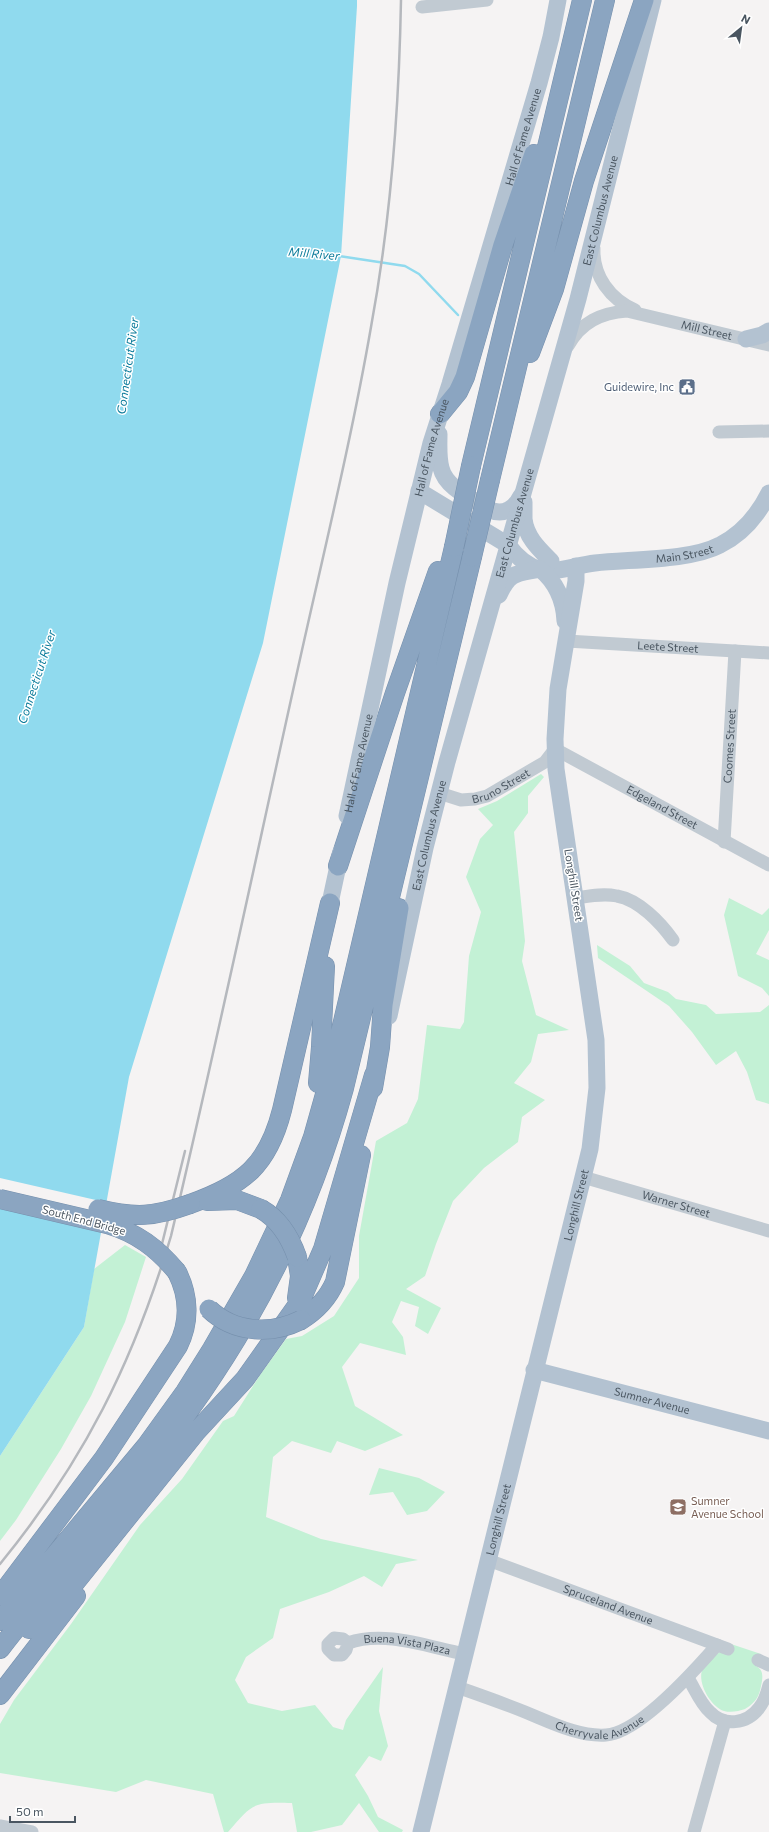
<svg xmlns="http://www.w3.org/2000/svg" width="769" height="1832" font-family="Commissioner,sans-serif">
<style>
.green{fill:#c3f1d5}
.water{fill:#90daee}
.pier{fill:#f5f3f3}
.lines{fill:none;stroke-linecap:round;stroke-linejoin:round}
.stream{stroke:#90daee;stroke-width:2.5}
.highway-casing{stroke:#7690ad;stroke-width:20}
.minor{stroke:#c1cad2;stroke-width:13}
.major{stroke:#b3c2d1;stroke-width:17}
.highway{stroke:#8ba5c1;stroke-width:19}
.rail{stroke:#b5b8bd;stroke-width:2.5}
.highway-bridge-casing{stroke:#7690ad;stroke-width:20;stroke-linecap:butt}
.highway-bridge{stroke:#8ba5c1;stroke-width:19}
.labels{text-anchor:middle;stroke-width:3;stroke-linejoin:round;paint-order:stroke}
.street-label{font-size:11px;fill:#4a5661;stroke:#fff}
.service-label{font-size:11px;fill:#4e5e75;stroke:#fff;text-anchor:end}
.education-label{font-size:11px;fill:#785e54;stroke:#fff;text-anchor:start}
.water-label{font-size:12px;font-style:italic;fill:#0c7c9b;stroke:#fff}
</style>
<rect width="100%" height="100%" fill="#f5f3f3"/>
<path class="green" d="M541,774L544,777L528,796V813L514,832L525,941L522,961L536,1015L569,1030L538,1034L531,1062L514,1083L545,1100L522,1117L518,1142L484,1168L453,1201L436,1244L425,1276L406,1289L441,1308L428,1334L415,1326L419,1307L401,1301L392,1322L403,1337L406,1355L360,1343L342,1367L355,1406L403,1435L365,1451L337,1441L331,1453L292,1441L273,1457L266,1517L321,1539L418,1560L396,1564L382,1587L364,1576L329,1592L280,1609L273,1638L246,1657L235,1680L248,1703L282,1711L315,1705L333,1727L343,1730L346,1720L383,1667L379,1711L388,1746L381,1761L369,1756L355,1775L368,1796L378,1817L403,1830L402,1832H379L359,1803L342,1825L311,1832H297L292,1803C253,1802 253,1803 228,1832H224L213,1794L146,1780L116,1792L0,1773V1724L14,1700L71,1624L140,1525L182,1479L223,1421L234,1416L260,1375L286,1339L302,1336L334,1316L359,1278V1236L376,1141L407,1123L418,1099L427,1025L460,1029L464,1022L469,956L481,912L466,877L480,839L493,825L478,809L497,801Z
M729,898L762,915L769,908V930L756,954L769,960V996L762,988L738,976L724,915Z
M597,945L630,966L644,983L668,992L676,999L706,1005L716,1014L760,1012L769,1005V1104L756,1100L747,1072L736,1051L716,1065L692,1032L669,1006L598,958Z
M125,1245L146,1257L125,1322L91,1396L61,1449L16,1520L0,1541V1456L84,1327L94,1269Z
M379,1468L419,1478L445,1492L427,1511L407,1515L393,1492L369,1495Z
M731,1644L761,1654L756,1666C762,1669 763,1674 762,1681C761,1686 760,1692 758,1696C756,1701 750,1706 745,1709C739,1711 731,1713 724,1711C710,1706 696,1681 703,1668C708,1658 723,1651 731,1644Z"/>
<path class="water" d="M0,0H357V6L341,256L263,643L129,1077L84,1327L0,1456Z"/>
<path class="pier" d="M0,1178L109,1203L104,1231L0,1207Z"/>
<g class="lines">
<path class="stream" d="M339,256L405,266L419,274L458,315"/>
<g class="highway-casing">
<path id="highway" d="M530,353L554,289L584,181L644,0
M440,414L458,392L465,377L503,245L534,154
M471,466L582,0
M490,480L605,0
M338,866L395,693L438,571
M318,1083L321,1047L325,966
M373,1088L380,1047L383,1005L399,908
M207,1201L237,1200L261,1209
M190,1204C244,1185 268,1165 282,1110L330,903
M297,1298L300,1276L297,1257
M301,1320C317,1310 328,1298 335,1282L361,1155
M0,1596L104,1458L178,1346C190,1322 189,1296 177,1272
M0,1621L146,1446L185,1392L212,1349L254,1276L290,1200L313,1137L331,1073L454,547
M29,1629L74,1584L196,1432L245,1379L301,1300L323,1249L374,1075
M0,1649C67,1563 140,1482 202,1392C267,1298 314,1198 344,1088L472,557
M0,1695L76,1596"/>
</g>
<g class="minor">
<path d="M422,7L487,0"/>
<path d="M594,249C593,276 610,299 635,310"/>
<path id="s1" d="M568,346C581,322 601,313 627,311L769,345"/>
<path d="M719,432L769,431"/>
<path id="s2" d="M567,641L769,653"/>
<path id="s3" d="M439,793L461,800L475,799L487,796L545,762L555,749L769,865"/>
<path id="s4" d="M724,842L735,651"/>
<path d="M576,898C589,896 603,893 617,896C639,900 660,922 673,940"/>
<path id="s5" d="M583,1177L769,1231"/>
<path id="s6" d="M488,1560L728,1649"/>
<path id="s7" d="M348,1643L346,1650L342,1655H334L328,1649V1644L334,1638L343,1639L348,1643C385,1630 428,1647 465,1654"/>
<path d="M758,1660L769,1665"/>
<path d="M688,1678C695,1689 700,1703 710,1712C724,1727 747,1724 759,1708C764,1702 767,1693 769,1685"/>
<path id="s8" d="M457,1687C480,1695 503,1703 525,1712C550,1722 579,1737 606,1735C639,1733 696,1669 717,1645"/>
<path d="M0,1826L32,1832"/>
<path d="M694,1832L725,1721"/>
</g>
<g class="major">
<path d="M746,339L762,335L769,331"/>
<path d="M439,434C439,445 438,457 441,468C446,489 474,499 490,510C505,516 515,508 521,496"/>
<path id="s9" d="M419,491L508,545C516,556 526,566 541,570C559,573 576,565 595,563C630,559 690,561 720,545C742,534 758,515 769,493"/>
<path d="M524,502C524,508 524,513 524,519C526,537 539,549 551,561"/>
<path d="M499,595C510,571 517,574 540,569C557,583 564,600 565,621"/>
<path id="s10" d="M347,816L397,583L431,443L450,384L539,83L551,37L558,0"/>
<path d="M330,903L341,852"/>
<path id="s11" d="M389,1016L425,848L447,762L578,299L653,0"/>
<path id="s12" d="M534,1370L769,1431"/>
<path id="s13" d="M421,1832L590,1149L597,1088L596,1040L556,769L555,739L558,689L576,581V566"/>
</g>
<use href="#highway" class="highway"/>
<path class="rail" d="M160,1252L185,1151
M0,1564C84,1461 133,1363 171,1236C216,1047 256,857 298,668C323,555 351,442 371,327C391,219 399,110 401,0"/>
<g class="highway-bridge-casing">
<path id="highway-bridge" d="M454,547L471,466
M472,557L490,480
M0,1199L107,1224C137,1233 157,1248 177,1272
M98,1209C135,1218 154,1217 190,1204
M261,1209C280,1220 290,1237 297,1257
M209,1309C234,1333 271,1335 301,1320"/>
</g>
<use href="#highway-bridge" class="highway-bridge"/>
</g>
<defs>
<g id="civic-square" transform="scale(0.9)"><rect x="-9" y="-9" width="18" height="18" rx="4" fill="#5c6f8a" stroke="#fff"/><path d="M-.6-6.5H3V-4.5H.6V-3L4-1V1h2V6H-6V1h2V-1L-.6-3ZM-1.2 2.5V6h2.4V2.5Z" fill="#fff"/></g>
<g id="school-square" transform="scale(0.9)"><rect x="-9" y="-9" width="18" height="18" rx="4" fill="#8d6e63" stroke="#fff"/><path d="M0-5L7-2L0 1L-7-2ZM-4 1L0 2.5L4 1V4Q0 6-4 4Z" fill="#fff"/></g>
</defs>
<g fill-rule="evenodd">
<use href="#civic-square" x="687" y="387"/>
<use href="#school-square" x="678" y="1507"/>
</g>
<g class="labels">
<g class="street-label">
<text dy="4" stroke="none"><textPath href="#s10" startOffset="702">Hall of Fame Avenue</textPath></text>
<text dy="4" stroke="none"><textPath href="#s11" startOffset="833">East Columbus Avenue</textPath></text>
<text dy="4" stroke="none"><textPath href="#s1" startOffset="154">Mill Street</textPath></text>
<text dy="4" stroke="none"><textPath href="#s10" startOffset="378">Hall of Fame Avenue</textPath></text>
<text dy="4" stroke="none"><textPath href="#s11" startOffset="509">East Columbus Avenue</textPath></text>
<text dy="4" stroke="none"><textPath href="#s9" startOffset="291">Main Street</textPath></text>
<text dy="4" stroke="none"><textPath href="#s2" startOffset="101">Leete Street</textPath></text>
<text dy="4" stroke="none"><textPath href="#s4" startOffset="96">Coomes Street</textPath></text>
<text dy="4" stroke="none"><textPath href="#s10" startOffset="54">Hall of Fame Avenue</textPath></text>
<text dy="4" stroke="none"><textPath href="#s3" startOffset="66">Bruno Street</textPath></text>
<text dy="4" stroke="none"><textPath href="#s3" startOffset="255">Edgeland Street</textPath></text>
<text dy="4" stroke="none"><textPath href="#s11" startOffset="185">East Columbus Avenue</textPath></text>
<text transform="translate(574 885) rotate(81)" y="4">Longhill Street</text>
<text dy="4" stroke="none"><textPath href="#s5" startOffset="97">Warner Street</textPath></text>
<text dy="4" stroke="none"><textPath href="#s13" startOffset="646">Longhill Street</textPath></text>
<text transform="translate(84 1220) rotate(15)" y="4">South End Bridge</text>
<text dy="4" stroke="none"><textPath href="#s12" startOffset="122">Sumner Avenue</textPath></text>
<text dy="4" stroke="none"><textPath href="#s13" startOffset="322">Longhill Street</textPath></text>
<text dy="4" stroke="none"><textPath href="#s6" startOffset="128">Spruceland Avenue</textPath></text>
<text dy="4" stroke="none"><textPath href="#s7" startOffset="119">Buena Vista Plaza</textPath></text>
<text dy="4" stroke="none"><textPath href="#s8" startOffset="152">Cherryvale Avenue</textPath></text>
</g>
<g class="service-label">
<text x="674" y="391">Guidewire, Inc</text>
</g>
<g class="education-label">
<text x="691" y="1505">Sumner<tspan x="691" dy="13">Avenue School</tspan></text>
</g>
<g class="water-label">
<text transform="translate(314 254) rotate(5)" y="4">Mill River</text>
<text transform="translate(128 366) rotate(-82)" y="4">Connecticut River</text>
<text transform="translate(37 677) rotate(-72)" y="4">Connecticut River</text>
</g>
</g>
<g transform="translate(741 28) rotate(29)" stroke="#ffffff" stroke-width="3" paint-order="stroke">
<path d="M0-3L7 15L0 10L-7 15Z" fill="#4a5661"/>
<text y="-6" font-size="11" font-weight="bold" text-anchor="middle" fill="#4a5661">N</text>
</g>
<path d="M10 1816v6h65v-6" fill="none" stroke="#4a5661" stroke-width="2"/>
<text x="16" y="1816" font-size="12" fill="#4a5661" stroke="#ffffff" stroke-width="3" paint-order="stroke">50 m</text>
</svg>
